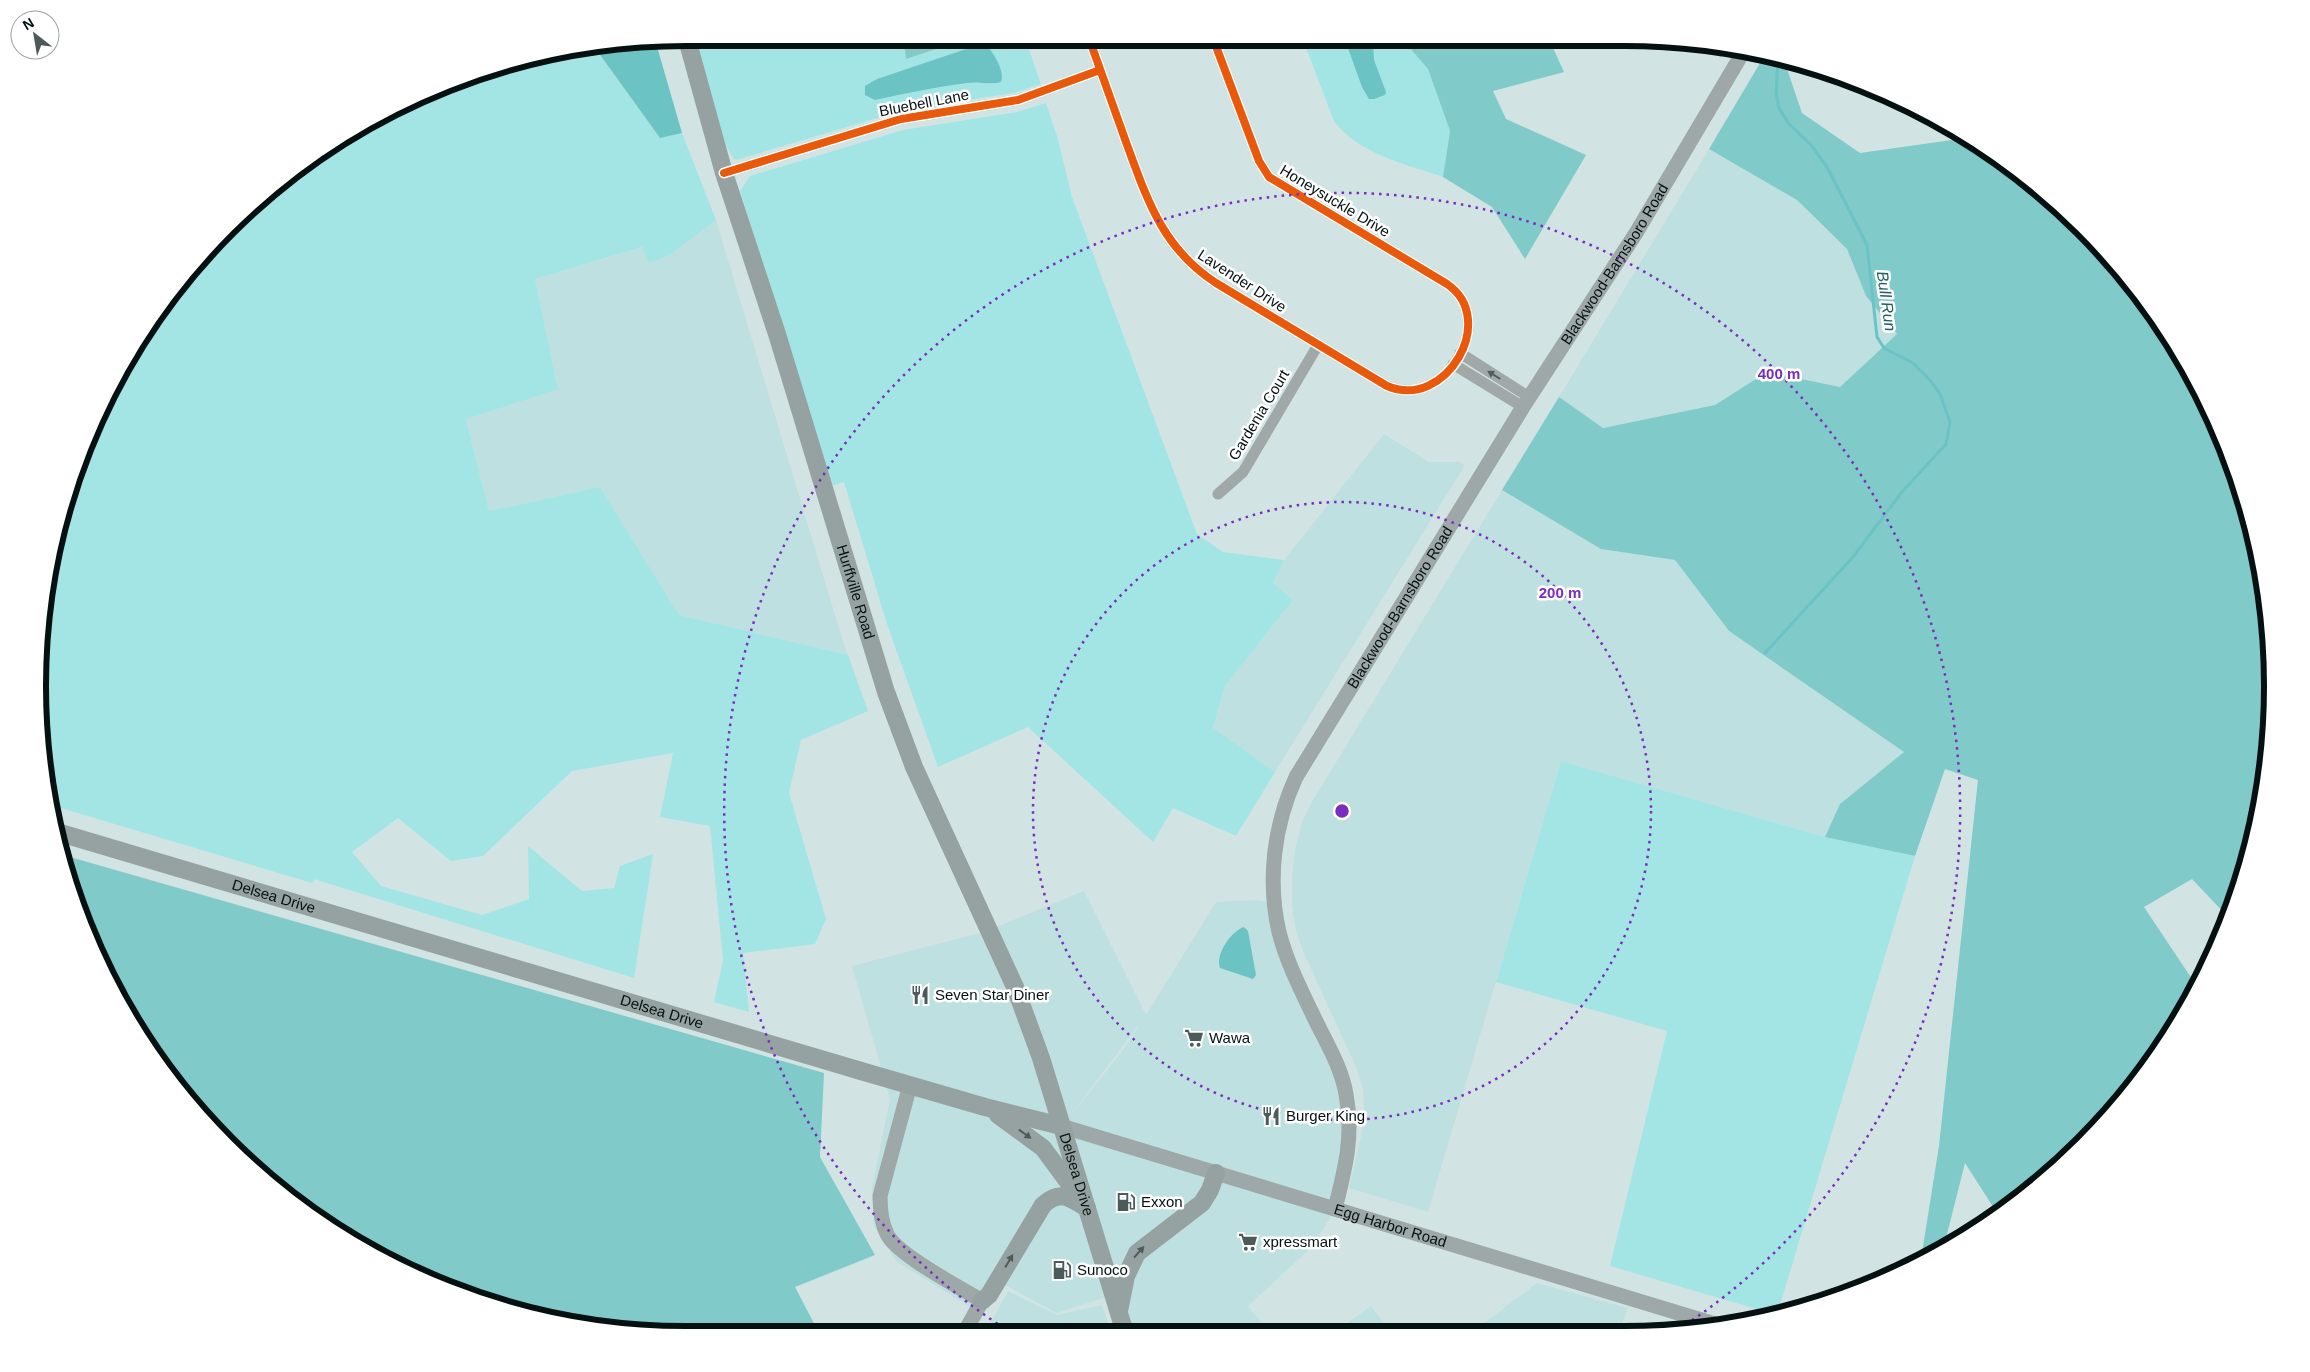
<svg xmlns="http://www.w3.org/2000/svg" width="2310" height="1372" font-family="Helvetica,sans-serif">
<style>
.built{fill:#bfe0e0;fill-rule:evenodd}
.green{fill:#a3e5e5}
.forest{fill:#80caca}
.water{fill:#6bc3c4}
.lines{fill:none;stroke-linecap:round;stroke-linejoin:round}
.stream{stroke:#6bc3c4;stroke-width:3}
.minor{stroke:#a1a8a8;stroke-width:11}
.secondary{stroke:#9ea8a8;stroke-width:15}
.primary{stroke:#96a2a2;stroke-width:18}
.cycleway-casing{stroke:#fff;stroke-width:11}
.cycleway{stroke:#e8590c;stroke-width:8}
.oneway{fill:#535c5c}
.oneway2{fill:#4e5a5a}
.ring{fill:none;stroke:#7b2cbf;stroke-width:2.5;stroke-dasharray:2.5 5}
.labels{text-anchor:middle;stroke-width:5;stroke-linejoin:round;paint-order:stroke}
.street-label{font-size:15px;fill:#051111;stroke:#fff}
.poi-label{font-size:15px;fill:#051111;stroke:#fff;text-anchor:start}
.water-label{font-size:16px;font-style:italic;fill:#206061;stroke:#fff}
.rim{fill:none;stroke:#051111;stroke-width:6}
.centre{fill:#7b2cbf;stroke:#fff;stroke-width:2.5}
.ring-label{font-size:15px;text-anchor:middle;font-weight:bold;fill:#7b2cbf;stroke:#fff;stroke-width:5;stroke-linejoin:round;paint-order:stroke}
</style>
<rect width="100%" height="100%" fill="#d1e4e3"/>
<path class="built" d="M1709,149L1797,200L1847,249L1866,296L1897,334L1840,387L1767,373L1715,405L1603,428L1559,397Z
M716,220L842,638L848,655L679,615L600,487L489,511L466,418L558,388L535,279L643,247L649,262L670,255Z
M1384,434L1429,462H1459L1465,465L1275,772L1213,729L1225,686L1293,600L1273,583L1284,560Z
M1502,490L1601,549L1675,560L1729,631L1904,752L1840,804L1825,837L1561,761L1428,1212L1349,1188L1361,1136L1364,1110L1363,1089L1356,1067L1303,951L1296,931L1292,906V877L1295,849L1302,822L1313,800Z
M1084,891L1146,1015L1216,902L1258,900L1275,904L1346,1092L1335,1209L1313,1246L1248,1306L1269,1333H1129L1116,1294L1056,1313L1002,1283L983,1315L897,1262L874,1226L872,1188L890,1099L852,966L984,932ZM1139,1026L1120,1054L1067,1120L1138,1026Z
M1537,1283L1628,1308L1618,1333H1471Z
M1008,1291L1057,1315L1102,1305L1111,1333H985Z
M1371,1306L1392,1333H1333Z"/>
<path class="green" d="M1303,40H1403L1428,69L1450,131L1443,177C1406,164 1358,154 1334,121Z
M1026,41L1041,84L1014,93L904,110L736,160C722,151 702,64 696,43L904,42L907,59L958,42Z
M593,45L660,138L682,133L716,220L670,255L649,263L642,247L535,279L558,389L466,419L489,511L600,487L679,615L848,655L868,711L801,740L789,793L826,919L815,944L743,953L749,1012L714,1002L723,960L710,826L660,817L673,753L572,771L483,856L451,861L398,818L352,852L381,886L482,915L529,899L528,846L582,891L614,888L620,866L653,854L634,978L314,879L312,883L51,805L43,771L38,686L43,601L72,478L105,399L171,291L291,171L399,105L478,72Z
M1046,103L1057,136L1072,197L1197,534L1223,552L1284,560L1273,583L1293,600L1225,686L1213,728L1275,772L1236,836L1173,808L1153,842L1028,727L938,767L887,624L844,482L831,486L740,191L750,176L903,130L1017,112Z
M1561,761L1825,837L1915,856L1777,1315L1610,1266L1667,1031L1496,982Z"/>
<path class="forest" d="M1521,39H1549L1564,72L1493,91L1506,119L1586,155L1525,259L1492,207L1443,177L1450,131L1428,69L1403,40H1495L1502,49Z
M904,42H958L906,59Z
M1692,44L1725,51L1721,57Z
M1763,58L1785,63L1802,113L1860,153L1966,138L1985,147L2083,228L2163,326L2223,438L2260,560L2272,686L2260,813L2228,917L2192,879L2144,907L2196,985L2163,1047L2052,1173L1997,1213L1965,1163L1943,1250L1921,1259L1939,1146L1978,780L1945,769L1915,856L1825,837L1840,804L1904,752L1729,631L1675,560L1601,549L1502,490L1559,397L1603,428L1715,405L1767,372L1840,387L1897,334L1866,296L1847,249L1797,200L1709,149Z
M63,855L824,1073L820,1157L875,1255L795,1287L819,1333H643L477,1300L325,1225L228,1145L171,1081L105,973L72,894Z"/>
<path class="water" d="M1345,40H1373L1374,60L1386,92L1385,95L1374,99H1369L1362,87Z
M605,43H656L682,133L660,138L593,45Z
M981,44L986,45C994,53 1005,71 1001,82C990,85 978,81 967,83C936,87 906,93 875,100L865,95V86L877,79Z
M1244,927L1248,931L1256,975L1253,979L1220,968C1215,955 1231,931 1244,927Z"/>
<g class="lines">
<path class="stream" d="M1765,653L1853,557L1902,492L1946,444L1950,422L1940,394L1930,380L1913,363L1884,348L1877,337L1867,245L1827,167L1811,145L1789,124L1779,108L1776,94L1778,61"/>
<path class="minor" d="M1090,41C1102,75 1114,108 1126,142C1147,199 1162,248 1216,283L1387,386C1446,411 1499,319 1447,284L1269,177L1259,161L1214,41
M724,173L901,119L1018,100L1100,70
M1460,353L1529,397
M1453,364L1523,407
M1218,494L1243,472L1318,345"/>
<g class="secondary">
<path d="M910,1085L880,1196C880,1210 881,1222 887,1234C896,1254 961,1288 982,1301L964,1333"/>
<path id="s1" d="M1061,1126L1718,1325"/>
<path id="s2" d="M1335,1209C1345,1169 1354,1136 1346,1094C1341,1065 1324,1039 1312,1013C1300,988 1286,960 1279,932C1267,880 1274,825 1296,777L1523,407L1636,233L1742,54"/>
</g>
<g class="primary">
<path id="s3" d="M688,43L724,173L777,334L886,692L914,767L1015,987L1041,1058L1125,1333"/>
<path id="s4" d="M57,832L861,1071L985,1107L1061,1126"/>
<path d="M998,1115L1043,1148L1077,1194"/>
<path d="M982,1301L989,1295L1043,1205C1061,1189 1069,1198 1087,1208"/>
<path d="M1119,1311L1126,1276L1137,1253L1202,1203L1210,1190L1216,1173"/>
</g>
<g class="cycleway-casing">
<path id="cycleway" d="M1090,41C1102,75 1114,108 1126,142C1147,199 1162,248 1216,283L1387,386C1446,411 1499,319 1447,284L1269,177L1259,161L1214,41
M724,173L901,119L1018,100L1100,70"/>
</g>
<use href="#cycleway" class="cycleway"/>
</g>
<defs><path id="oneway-solid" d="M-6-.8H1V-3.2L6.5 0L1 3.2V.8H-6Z" transform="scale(1.25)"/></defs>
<use class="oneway" href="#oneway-solid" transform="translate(1494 375) rotate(-148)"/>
<g class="oneway2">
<use href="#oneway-solid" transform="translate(1025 1134) rotate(36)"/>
<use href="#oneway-solid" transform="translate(1139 1252) rotate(-48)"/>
<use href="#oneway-solid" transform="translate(1009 1261) rotate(-59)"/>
</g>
<g class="ring">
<circle cx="1342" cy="811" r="309"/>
<path d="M1010 1332A618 618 0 1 1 1679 1329"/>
</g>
<defs>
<g id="restaurant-bare" transform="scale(1.5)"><path d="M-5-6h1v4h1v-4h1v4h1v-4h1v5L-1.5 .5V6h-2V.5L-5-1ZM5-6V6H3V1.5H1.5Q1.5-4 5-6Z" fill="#4c5b5a" stroke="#fff" stroke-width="2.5" paint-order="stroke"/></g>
<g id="supermarket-bare" transform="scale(1.5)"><path d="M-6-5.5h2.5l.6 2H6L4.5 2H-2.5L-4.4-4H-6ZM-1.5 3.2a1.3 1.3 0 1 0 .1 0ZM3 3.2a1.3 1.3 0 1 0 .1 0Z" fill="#4c5b5a" stroke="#fff" stroke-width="2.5" paint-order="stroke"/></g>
<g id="fuel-bare" transform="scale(1.5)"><path d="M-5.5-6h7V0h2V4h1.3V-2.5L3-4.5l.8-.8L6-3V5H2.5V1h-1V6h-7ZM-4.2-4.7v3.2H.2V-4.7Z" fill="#4c5b5a" stroke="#fff" stroke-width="2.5" paint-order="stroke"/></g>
</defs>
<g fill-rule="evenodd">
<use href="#restaurant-bare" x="920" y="995"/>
<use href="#supermarket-bare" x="1194" y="1038"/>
<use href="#restaurant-bare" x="1271" y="1116"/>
<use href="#fuel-bare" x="1126" y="1202"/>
<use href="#supermarket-bare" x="1248" y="1242"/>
<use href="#fuel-bare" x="1062" y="1270"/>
</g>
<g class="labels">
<g class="street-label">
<text transform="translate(924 103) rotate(-11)" y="5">Bluebell Lane</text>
<text transform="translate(1335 201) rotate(31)" y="5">Honeysuckle Drive</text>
<text dy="5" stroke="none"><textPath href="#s2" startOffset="1055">Blackwood-Barnsboro Road</textPath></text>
<text transform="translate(1242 281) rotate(33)" y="5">Lavender Drive</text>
<text transform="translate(1259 415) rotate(-59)" y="5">Gardenia Court</text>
<text dy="5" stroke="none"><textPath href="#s3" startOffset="574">Hurffville Road</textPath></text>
<text dy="5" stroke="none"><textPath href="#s2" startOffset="650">Blackwood-Barnsboro Road</textPath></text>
<text dy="5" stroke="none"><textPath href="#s4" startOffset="226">Delsea Drive</textPath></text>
<text dy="5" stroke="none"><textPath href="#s4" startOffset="631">Delsea Drive</textPath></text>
<text dy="5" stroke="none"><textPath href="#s3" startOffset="1198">Delsea Drive</textPath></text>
<text dy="5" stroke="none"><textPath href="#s1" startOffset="344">Egg Harbor Road</textPath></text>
</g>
<g class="poi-label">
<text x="935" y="1000">Seven Star Diner</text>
<text x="1209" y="1043">Wawa</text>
<text x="1286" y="1121">Burger King</text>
<text x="1141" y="1207">Exxon</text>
<text x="1263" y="1247">xpressmart</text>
<text x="1077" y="1275">Sunoco</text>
</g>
<g class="water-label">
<text transform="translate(1887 301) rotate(82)" y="6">Bull Run</text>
</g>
</g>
<path d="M0 0H2310V1372H0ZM686 46H1624A640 640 0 0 1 2264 686V686A640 640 0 0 1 1624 1326H686A640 640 0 0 1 46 686V686A640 640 0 0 1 686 46Z" fill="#fff" fill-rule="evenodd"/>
<path class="rim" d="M686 46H1624A640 640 0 0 1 2264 686V686A640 640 0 0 1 1624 1326H686A640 640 0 0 1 46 686V686A640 640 0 0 1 686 46Z"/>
<circle cx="1342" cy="811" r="8" class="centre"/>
<g class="ring-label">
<text x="1779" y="379">400 m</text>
<text x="1560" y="598">200 m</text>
</g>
<g transform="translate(35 35) rotate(329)"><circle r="24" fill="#ffffff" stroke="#9ba0a0"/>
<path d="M0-4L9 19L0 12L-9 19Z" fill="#4c5b5a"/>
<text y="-8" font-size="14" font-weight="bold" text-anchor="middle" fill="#051111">N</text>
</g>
</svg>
